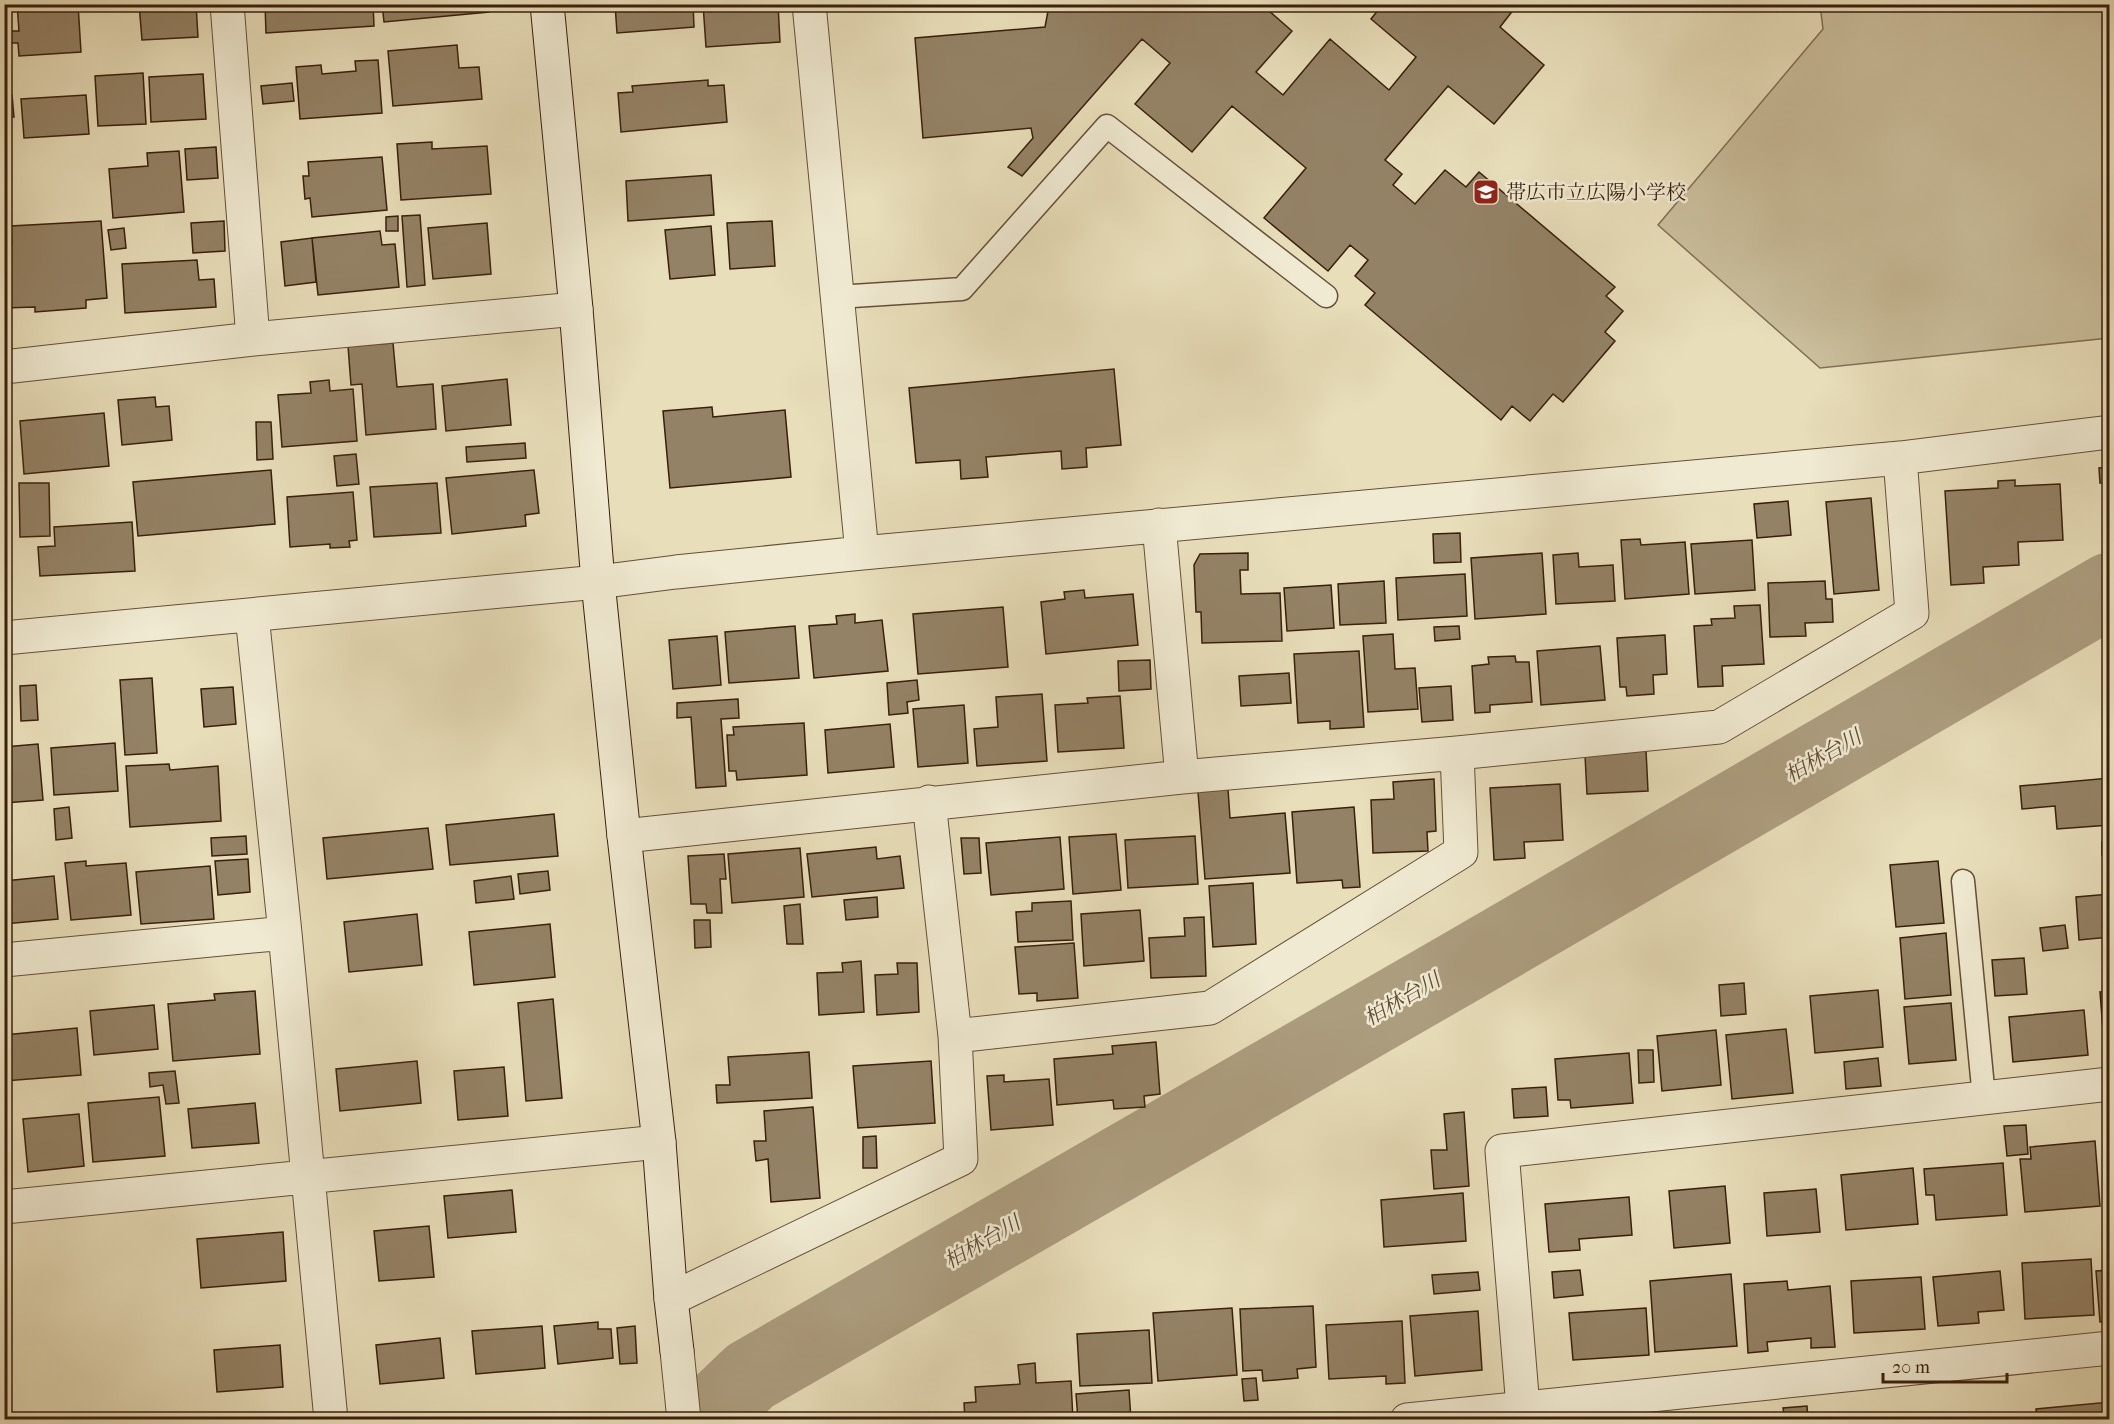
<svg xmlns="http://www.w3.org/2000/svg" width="2114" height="1424" font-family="'IM FELL French Canon','Noto Serif JP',serif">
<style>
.green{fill:#cabe9c;stroke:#826e54;stroke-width:1.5}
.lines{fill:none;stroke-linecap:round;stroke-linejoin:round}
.river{stroke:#ac9d7f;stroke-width:75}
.building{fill:#948266;stroke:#391f0c;stroke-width:1.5}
.lane-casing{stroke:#654f38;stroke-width:25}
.street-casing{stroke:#654f38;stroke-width:35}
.secondary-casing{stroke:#391f0c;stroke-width:35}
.lane{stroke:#f0ead2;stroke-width:22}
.street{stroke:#f0ead2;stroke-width:33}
.secondary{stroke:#f0ead2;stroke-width:33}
.labels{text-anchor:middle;stroke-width:5;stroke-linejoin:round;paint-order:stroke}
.poi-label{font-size:20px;fill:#391f0c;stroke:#f0ead2;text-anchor:start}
.water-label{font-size:21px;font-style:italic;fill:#614b34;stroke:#f0ead2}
</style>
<rect width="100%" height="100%" fill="#e8deba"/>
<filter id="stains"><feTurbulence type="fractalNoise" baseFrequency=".00333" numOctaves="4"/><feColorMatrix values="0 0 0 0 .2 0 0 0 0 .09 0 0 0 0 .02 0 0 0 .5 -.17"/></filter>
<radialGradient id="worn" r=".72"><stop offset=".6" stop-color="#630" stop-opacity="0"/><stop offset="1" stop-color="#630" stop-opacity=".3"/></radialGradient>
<path class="green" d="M1820,5H2109V338L1820,368L1658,225L1823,29Z"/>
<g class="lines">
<path class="river" d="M704,1420L750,1376L1459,968L2110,590"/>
</g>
<path class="building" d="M17,4H78L81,52L19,56L18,43H9L8,31H19Z
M139,4H196L198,37L142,40Z
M265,4H373L374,26L266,33Z
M382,4H488L489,12L384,22Z
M615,4H693L694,27L617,33Z
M703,4H778L780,42L706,47Z
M1055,4H1261L1292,31L1256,72L1283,95L1330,39L1389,90L1416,57L1371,19L1383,4H1518L1500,27L1544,65L1494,124L1448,86L1385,160L1402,174L1393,185L1415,204L1445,170L1466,187L1479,172L1615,287L1606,296L1623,311L1605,332L1615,341L1563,402L1553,394L1530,421L1512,406L1501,420L1365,305L1375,293L1355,276L1368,260L1350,245L1328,271L1264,218L1306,168L1232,106L1192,152L1135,104L1170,63L1142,39L1022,176L1008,167L1033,138L1031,128L923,138L915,38L1045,27L1048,11Z
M457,45L459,68L479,67L482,99L393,106L388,51Z
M378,60L382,113L300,119L296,67L321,65L322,74L356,71L355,61Z
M143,73L146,124L98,126L95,76Z
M203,74L206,119L151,122L149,77Z
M708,80V86L724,85L727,122L621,132L618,93L633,92L632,86Z
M292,83L294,101L263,104L261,86Z
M12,95L14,117H4V96Z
M86,95L89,134L24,138L21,99Z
M432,142V149L487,146L491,194L401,200L397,144Z
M216,147L218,178L187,180L185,149Z
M179,151L184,212L113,218L109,169L148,166L147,153Z
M382,157L387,210L312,217L310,198L305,199L303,176H309L308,162Z
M711,175L714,215L628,221L626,181Z
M420,215L425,285L407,287L402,216Z
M398,216V231H386V217Z
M101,221L107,298L86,300V308L35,312V307L4,308V245L12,244L11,226Z
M224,221L225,251L193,253L191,223Z
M772,221L775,266L730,269L727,223Z
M487,223L491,274L433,279L428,228Z
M711,226L715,275L670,279L665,230Z
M124,228L126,248L111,250L108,230Z
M380,231L382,245L395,244L399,287L318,295L312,238Z
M312,238L316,282L285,286L281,242Z
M197,260L199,280L214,279L216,307L125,313L122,264Z
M393,343L397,387L433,384L436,429L366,435L362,384L351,385L348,346Z
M1114,369L1121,445L1086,448L1087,467L1062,469L1061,451L986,457L988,477L961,479L960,460L916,463L909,388Z
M507,379L511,425L446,431L442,386Z
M329,380L330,391L353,389L357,441L282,447L278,395L311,393L310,382Z
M155,397L156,407L169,406L172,440L122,445L118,400Z
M712,407L713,417L785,410L791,477L670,488L663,411Z
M104,413L109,466L24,474L20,421Z
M256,422H271L273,459L257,460Z
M525,443L526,458L467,462L466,447Z
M356,454L359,484L337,486L334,456Z
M2110,467V483H2100L2099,468Z
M271,470L275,524L138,536L133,482Z
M534,470L539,513L525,515L526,526L452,534L446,478Z
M2015,480V486L2060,484L2063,540L2018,542L2019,565L1983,567L1984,583L1951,585L1945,491L1998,488V481Z
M19,483H49L50,536L20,537Z
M437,483L441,533L374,537L370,487Z
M353,492L357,540L349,541L350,547L330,548V544L290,547L287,497Z
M1871,498L1879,590L1834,594L1826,502Z
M1788,501L1791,535L1757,538L1754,504Z
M132,522L135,571L40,576L38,547L55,546L54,527Z
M1460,533L1461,562L1434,563L1433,534Z
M1640,539L1641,545L1685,542L1689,594L1625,599L1621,540Z
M1752,540L1755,590L1695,594L1691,544Z
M1248,553V570H1240L1241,594L1280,593L1282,641L1202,643L1201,612H1196L1194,565L1200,554Z
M1542,553L1546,614L1475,619L1471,558Z
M1578,553L1579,567L1613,565L1615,601L1556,604L1553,555Z
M1465,574L1467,616L1398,620L1396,578Z
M1384,581L1386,623L1340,625L1338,584Z
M1825,581L1826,599H1832L1833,622L1805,623L1806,636L1770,637L1768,583Z
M1331,585L1334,628L1287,631L1284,588Z
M1084,590L1085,598L1133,594L1138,645L1046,654L1041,602L1065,599L1064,592Z
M1760,605L1764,664L1722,666L1723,686L1698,687L1694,626L1712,625L1711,619L1735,618L1734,606Z
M1003,607L1008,667L918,674L913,614Z
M855,614V623L882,620L888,671L814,678L809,626L837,624L836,616Z
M795,626L799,678L729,683L725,632Z
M1459,626L1460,639L1435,641L1434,627Z
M1393,634L1395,669L1415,668L1418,709L1368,712L1363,636Z
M1665,635L1667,674L1653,675L1654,694L1627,696L1626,687H1620L1617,638Z
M717,636L721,685L673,689L669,640Z
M1600,646L1605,700L1541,705L1537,651Z
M1359,651L1364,727L1330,729V721L1298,723L1294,654Z
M1515,656L1516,662H1529L1532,702L1490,705V712L1475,713L1472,666L1489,664L1488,657Z
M1150,660L1151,689L1119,691L1118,661Z
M1289,673L1291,703L1241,706L1239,676Z
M152,678L157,753L125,755L120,680Z
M917,680L919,700L907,702L908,713L889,715L887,683Z
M36,685L38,720L21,721L20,686Z
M1451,686L1453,720L1422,722L1419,688Z
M233,687L236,724L204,727L201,689Z
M1042,694L1047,761L977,766L974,729L998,727L996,697Z
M1120,696L1124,748L1058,752L1055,705L1088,703L1087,698Z
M738,699L739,718L721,719L726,786L696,788L691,717L677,718V703Z
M964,705L968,763L918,767L913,709Z
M804,723L807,775L737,780L736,771H729L727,735H734L733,727Z
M890,724L894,767L828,773L825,730Z
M115,743L118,791L54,795L51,748Z
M38,744L43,800L4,803V747Z
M1646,750L1648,791L1587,794L1585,755Z
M169,764L170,770L218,766L221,821L130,827L126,766Z
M2110,778V825L2057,829L2055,806L2022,809L2020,786Z
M1434,779L1436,831L1427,832L1428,851L1373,853L1371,800L1394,799L1393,782Z
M1560,784L1563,840L1524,842L1525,858L1494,860L1490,788Z
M1228,789L1230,818L1285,813L1290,873L1205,879L1198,792Z
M69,807L72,838L56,840L54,809Z
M1354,807L1360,887L1343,888L1342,880L1297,883L1292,812Z
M554,814L558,856L450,865L446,825Z
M428,828L433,869L327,879L323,838Z
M1116,834L1121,890L1073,894L1069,837Z
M246,836L247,854L212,856L211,838Z
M1195,836L1198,884L1128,888L1125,840Z
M1060,837L1064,889L991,895L986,843Z
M961,838H979L981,873L964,874Z
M2102,842H2110V855H2102Z
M876,847L877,859L900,856L904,888L812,897L807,854Z
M800,848L804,897L732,903L728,854Z
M724,854L726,879H720L722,913H707L706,904H691L688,856Z
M248,859L250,892L218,895L215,861Z
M86,861V866L126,863L131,915L71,920L65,863Z
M1938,861L1944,923L1896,927L1890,865Z
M210,866L214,919L141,924L136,872Z
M548,871L550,890L520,894L518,874Z
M54,876L58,919L4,924V881Z
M511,876L514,899L476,903L474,881Z
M1253,883L1256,944L1213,947L1209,886Z
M2110,894V937L2079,940L2076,897Z
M877,897L878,917L846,920L844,900Z
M1071,901L1073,940L1018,942L1016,912L1032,911V903Z
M800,904L803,944H787L784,906Z
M1140,910L1144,961L1084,966L1081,914Z
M417,914L422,965L349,972L344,922Z
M1204,917L1206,976L1151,978L1149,938L1185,936L1184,918Z
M694,920H710L711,947L695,948Z
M550,924L555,977L474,985L469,932Z
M2065,925L2068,948L2043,951L2040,928Z
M1946,933L1951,995L1905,999L1900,938Z
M1074,943L1078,998L1037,1001V993L1019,994L1015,947Z
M2024,958L2027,994L1995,996L1992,960Z
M861,961L864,1012L819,1015L817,973L843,972L842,963Z
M897,963H917L919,1012L877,1015L875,975L898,974Z
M1744,983L1746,1014L1721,1016L1719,985Z
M1878,990L1883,1047L1815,1053L1810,996Z
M255,991L260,1054L173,1061L168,1004L215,1000L214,994Z
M2110,991V1043L2104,1044L2100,992Z
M553,999L562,1098L526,1101L518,1003Z
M1951,1003L1956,1060L1909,1064L1904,1007Z
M154,1005L158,1049L94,1055L90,1011Z
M2084,1010L2088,1055L2013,1062L2009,1017Z
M77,1028L81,1075L4,1081V1035Z
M1786,1029L1793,1093L1732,1099L1726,1035Z
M1716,1030L1721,1085L1662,1091L1657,1036Z
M1156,1042L1160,1094L1144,1096L1145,1107L1114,1109L1113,1100L1057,1105L1054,1059L1113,1054L1112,1046Z
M1638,1050H1653L1654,1082L1639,1083Z
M809,1052L812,1098L717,1103L716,1085H730L728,1057Z
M1629,1053L1633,1103L1571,1108L1570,1100H1558L1555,1059Z
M1878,1058L1881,1086L1846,1089L1844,1062Z
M417,1061L421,1103L340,1111L336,1069Z
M931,1061L935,1123L858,1128L853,1066Z
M504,1067L508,1116L458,1120L454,1071Z
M175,1071L179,1103L166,1104L163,1085L150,1087L149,1073Z
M1004,1075V1082L1049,1079L1053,1125L991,1130L987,1076Z
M1546,1087L1548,1116L1514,1118L1512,1089Z
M159,1097L165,1156L93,1162L88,1103Z
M255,1103L259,1143L192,1148L188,1109Z
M813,1107L820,1198L771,1202L768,1159L756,1161L754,1141H766L764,1111Z
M1464,1112L1469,1186L1434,1189L1431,1150H1447L1444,1114Z
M79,1114L84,1166L28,1172L23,1119Z
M2026,1125L2028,1154L2007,1156L2004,1126Z
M876,1136L877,1168H863V1137Z
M2095,1141L2100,1206L2025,1212L2020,1159H2031L2030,1147Z
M2110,1154V1200H2109L2106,1155Z
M2003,1163L2007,1215L1936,1220L1934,1195H1926L1924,1169Z
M1913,1168L1918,1224L1846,1230L1841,1175Z
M1725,1186L1730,1243L1674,1248L1669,1191Z
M1816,1189L1820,1232L1767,1236L1764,1193Z
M512,1190L516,1232L448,1238L444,1196Z
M1463,1193L1466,1241L1384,1247L1381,1200Z
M1629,1197L1632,1235L1579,1239L1580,1250L1549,1252L1545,1204Z
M429,1226L434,1277L379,1281L374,1231Z
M283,1232L286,1281L201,1288L197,1239Z
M2091,1259L2094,1315L2025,1319L2022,1263Z
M1580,1270L1583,1295L1554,1298L1552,1272Z
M2110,1270V1321L2100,1322L2096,1271Z
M2000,1271L2004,1310L1978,1312L1979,1323L1938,1326L1933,1277Z
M1478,1272L1480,1290L1434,1294L1432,1275Z
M1731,1274L1737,1346L1655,1352L1650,1281Z
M1921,1277L1925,1329L1854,1333L1851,1281Z
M1787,1281L1788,1290L1830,1286L1835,1347L1811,1348V1338L1767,1342L1768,1351L1748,1353L1744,1284Z
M1313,1306L1316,1367L1297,1369L1298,1378L1263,1381L1262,1370L1243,1371L1240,1309Z
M1232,1308L1237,1375L1158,1381L1153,1313Z
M1646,1308L1649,1355L1573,1360L1569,1313Z
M1478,1311L1482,1370L1415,1376L1410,1316Z
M1402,1321L1405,1383L1386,1384V1376L1329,1379L1326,1325Z
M598,1322V1329H611L613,1358L558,1364L554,1326Z
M542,1326L545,1368L476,1374L472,1331Z
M635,1326L637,1363L620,1364L617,1328Z
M1149,1330L1152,1383L1080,1386L1077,1334Z
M440,1338L444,1378L380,1384L376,1345Z
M280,1345L283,1387L217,1392L214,1350Z
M1035,1363L1036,1383L1071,1381L1073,1420H965L964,1403L976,1402L975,1387L1020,1384L1018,1365Z
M1256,1378L1258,1400L1244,1401L1242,1379Z
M1129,1390L1131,1420H1078L1076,1394Z
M2110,1402V1420H2037L2036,1409Z
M1807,1406L1808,1420H1785L1783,1408Z"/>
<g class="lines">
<g class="lane-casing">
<path id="lane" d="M837,297L962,289L1107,126L1326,296
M1963,881L1984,1098"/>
</g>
<g class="street-casing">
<path id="street" d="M227,4L253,339
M809,4L862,553
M4,367L253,339L576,309
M1159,525L1182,777
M252,615L285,933L331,1420
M4,638L598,582L676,572L862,553L1900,458L2110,432
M624,836L1182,777L1457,753L1719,727L1912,613L1900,458
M4,960L285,933
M955,1036L1210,1008L1461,852L1457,753
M4,1207L659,1142
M671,1299L961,1159L955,1036L929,802
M677,1351L684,1420
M1407,1420L2110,1348
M1524,1420L1502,1151L2110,1084"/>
</g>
<g class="secondary-casing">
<path id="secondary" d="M547,4L576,309L598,582L624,836L659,1142L671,1299L677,1351"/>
</g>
<use href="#lane" class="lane"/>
<use href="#street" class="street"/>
<use href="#secondary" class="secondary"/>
</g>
<defs>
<g id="school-square" transform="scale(1.35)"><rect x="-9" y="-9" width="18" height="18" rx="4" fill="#8f2418" stroke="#f0ead2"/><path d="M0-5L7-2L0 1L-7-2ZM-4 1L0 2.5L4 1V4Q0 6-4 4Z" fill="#fff"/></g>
</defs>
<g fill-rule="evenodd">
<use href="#school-square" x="1486" y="192"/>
</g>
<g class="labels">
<g class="poi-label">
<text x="1506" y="199">帯広市立広陽小学校</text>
</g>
<g class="water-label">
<text transform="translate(1823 756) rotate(-30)" y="7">柏林台川</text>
<text transform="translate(1402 999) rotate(-30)" y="7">柏林台川</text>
<text transform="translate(982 1242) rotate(-30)" y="7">柏林台川</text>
</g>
</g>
<rect width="2114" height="1424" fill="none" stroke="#e8deba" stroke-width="24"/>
<rect x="6" y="6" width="2102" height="1412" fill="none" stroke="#391f0c" stroke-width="3"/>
<rect x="12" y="12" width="2090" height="1400" fill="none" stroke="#391f0c" stroke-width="1.5"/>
<path d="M1883 1373v9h124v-9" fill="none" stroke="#391f0c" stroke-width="3"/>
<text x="1892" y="1373" font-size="18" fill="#391f0c" stroke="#f0ead2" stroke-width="4.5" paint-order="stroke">20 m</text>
<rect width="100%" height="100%" filter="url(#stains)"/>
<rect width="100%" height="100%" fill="url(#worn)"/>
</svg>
